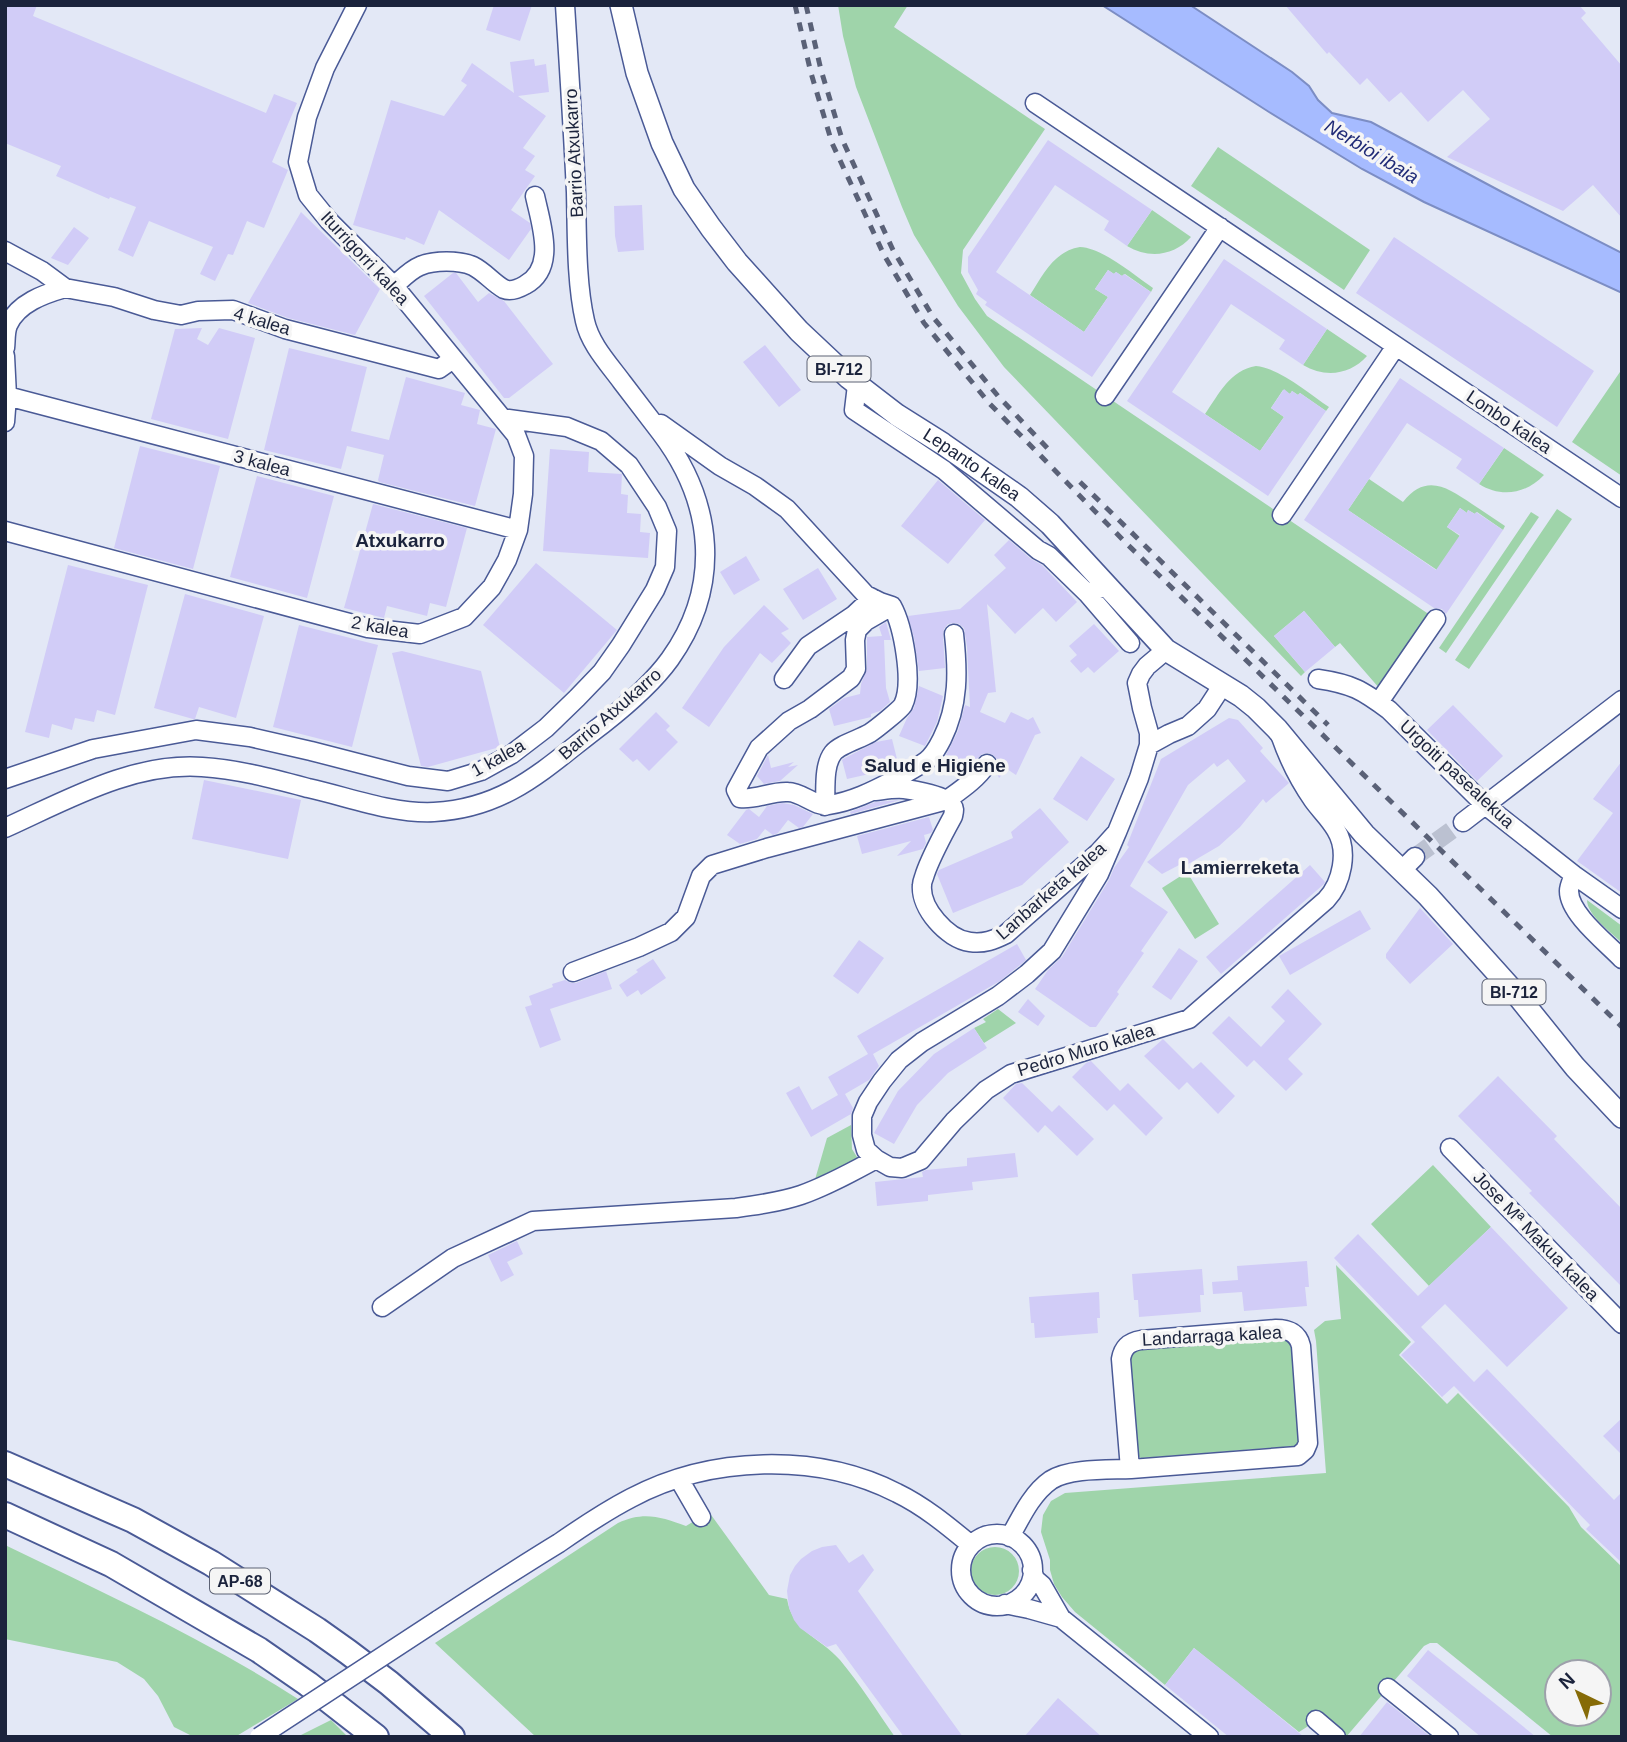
<svg xmlns="http://www.w3.org/2000/svg" width="1627" height="1742" font-family="Arial,sans-serif">
<style>
.green{fill:#9fd4aa;fill-rule:evenodd}
.water{fill:#a6bbff;stroke:#7c8dc4;stroke-width:2}
.building{fill:#d1ccf7}
.lines{fill:none;stroke-linecap:round;stroke-linejoin:round}
.minor-tunnel{stroke:#bbc1d1;stroke-width:18;stroke-dasharray:18 9;stroke-linecap:butt}
.minor-casing{stroke:#4a5a96;stroke-width:21}
.major-casing{stroke:#4a5a96;stroke-width:24}
.highway-casing{stroke:#4a5a96;stroke-width:28}
.minor{stroke:#fff;stroke-width:18}
.major{stroke:#fff;stroke-width:21}
.highway{stroke:#fff;stroke-width:24}
.rail{stroke:#5a6177;stroke-width:5;stroke-dasharray:9 9;stroke-linecap:butt}
.minor-bridge-casing{stroke:#4a5a96;stroke-width:21;stroke-linecap:butt}
.minor-bridge{stroke:#fff;stroke-width:18}
.labels{text-anchor:middle;stroke-width:7;stroke-linejoin:round;paint-order:stroke}
.shield{fill:#f5f5f5;stroke:#5c6274;stroke-width:2}
.shield-label{font-size:16px;font-weight:bold;fill:#1b233c}
.street-label{font-size:18px;fill:#1b233c;stroke:#f5f5f5}
.water-label{font-size:19px;font-style:italic;fill:#202b77;stroke:#f5f5f5}
.neighbourhood-label{font-size:19px;font-weight:bold;fill:#1b233c;stroke:#f5f5f5}
</style>
<rect width="100%" height="100%" fill="#e3e8f6"/>
<path class="green" d="M838,5H908L894,27L1045,129L963,250L961,273L975,299L987,316L1430,615L1380,689L1340,643L1335,647L1304,611L1274,636L1305,672L1301,676L1004,367L958,306L914,235L902,207L856,87L843,36Z
M1218,147L1370,250L1344,290L1191,186Z
M1152,210L1191,237C1174,256 1149,259 1127,246Z
M1080,247C1103,248 1134,275 1153,288L1151,292L1125,274L1122,276L1116,272L1114,274L1108,270L1095,289L1108,297L1084,332L1030,295C1043,275 1054,251 1080,247Z
M1327,329L1367,356C1350,375 1325,378 1303,365Z
M1256,366C1280,368 1309,394 1329,407L1326,411L1300,393L1298,395L1292,391L1290,394L1283,390L1271,408L1284,417L1260,451L1205,414C1219,394 1230,370 1256,366Z
M1622,369V476L1572,442Z
M1504,448L1544,475C1526,494 1501,498 1479,484Z
M1369,479L1403,502C1426,473 1447,487 1472,504C1483,511 1494,519 1505,526L1503,530L1477,512L1475,514L1468,510L1467,513L1460,508L1447,527L1460,536L1437,570L1348,510Z
M1557,509L1572,519L1469,669L1455,660Z
M1531,512L1539,517L1446,653L1439,648Z
M1187,872L1219,924L1195,939L1162,888Z
M1587,900L1622,926V943C1611,932 1587,915 1587,900Z
M998,1009L1016,1023L984,1043L974,1028L986,1022L983,1019Z
M851,1125L852,1149L860,1162L814,1183L827,1138Z
M1433,1165L1491,1227L1429,1286L1371,1224Z
M1336,1265L1411,1342L1399,1355L1447,1404L1458,1393L1569,1507L1581,1527L1622,1567V1737H1553L1437,1643H1430L1424,1646L1346,1737H1336L1316,1721L1299,1732L1194,1648L1165,1685L1075,1612L1062,1597L1054,1584L1050,1570V1560L1041,1532L1043,1515L1051,1501L1065,1493L1326,1473L1316,1341L1314,1330L1325,1321L1341,1319ZM1557,1672H1599V1714H1557Z
M1288,1335L1292,1338L1300,1442L1295,1446L1141,1458L1137,1455L1130,1351L1133,1347Z
M709,1512L769,1595L787,1599C793,1633 820,1637 840,1660C860,1684 877,1711 895,1737H536L435,1643L618,1523C644,1511 661,1517 686,1526Z
M5,1545C104,1593 205,1639 298,1699L235,1737H194L174,1727L158,1696L144,1679L117,1662L5,1639Z
M971 1571a24 24 0 1 1 48 0a24 24 0 1 1-48 0Z
M331,1720L348,1737H297Z"/>
<path class="water" d="M1102,5H1190L1292,72L1309,86L1318,100L1332,113L1371,122L1502,192L1622,253V293L1424,202L1362,169L1269,112Z"/>
<path class="building" d="M5,5H37L33,16L266,113L274,94L297,103L272,162L288,170L264,228L247,221L233,255L228,254L215,281L200,274L213,247L149,221L133,257L118,250L136,207L110,197L109,199L56,176L61,166L5,143Z
M494,5H532L520,41L486,30Z
M1285,5H1579L1586,13L1581,18L1622,66V218L1593,185L1563,211L1447,157L1490,119L1463,90L1428,122L1401,92L1389,102L1367,78L1360,85L1329,52L1327,54Z
M534,59L535,66L546,64L549,92L518,96L546,116L523,148L535,156L525,170L535,176L511,210L530,223L531,229L509,260L439,210L424,245L406,237L405,240L353,225L391,100L444,116L467,85L461,81L472,63L514,93L510,62Z
M1048,140L1152,210L1127,246L1104,230L1109,221L1055,185L996,272L1084,332L1108,297L1095,289L1108,270L1114,274L1116,272L1122,276L1124,274L1151,292L1092,377L985,305L987,302L976,294L978,290L968,272V257Z
M642,205L644,250L618,252L615,236L614,206Z
M301,212L380,289L355,335L288,318L248,303Z
M74,227L89,238L68,265L51,258Z
M1394,237L1594,371L1557,427L1356,293Z
M1224,259L1327,329L1303,365L1279,349L1285,340L1231,304L1172,392L1260,451L1284,417L1271,408L1284,389L1290,394L1292,391L1298,395L1300,393L1326,411L1268,496L1127,401Z
M453,273H456L478,302L489,293L504,301L553,364L509,398H504L424,296Z
M202,328L197,339L208,345L219,328L255,338L228,439L151,419L175,329Z
M765,345L801,390L779,407L743,362Z
M289,348L367,367L351,431L389,440L406,377L465,393L461,405L480,410L477,424L496,429L475,506L379,482L378,480L384,455L347,446L341,469L264,450Z
M1400,378L1504,448L1479,484L1456,468L1462,459L1407,423L1348,510L1436,570L1460,535L1447,527L1460,508L1467,513L1468,510L1475,514L1476,512L1503,530L1446,614L1442,609L1434,608L1304,520Z
M140,446L220,466L193,569L114,548Z
M550,449L589,452L588,472L622,474L621,494L628,495L627,513L641,514L640,532L650,533L648,558L543,551Z
M257,476L334,496L307,598L230,577Z
M938,480L985,520L948,564L901,526Z
M373,504L467,528L446,607L430,603L427,616L387,606L384,618L344,608Z
M1009,540L1031,559L1042,565L1077,602L1056,622L1043,608L1015,634L987,604L996,692L988,693L980,712L1005,723L1011,712L1028,720L1033,717L1041,733L1035,735L1016,775L1007,769L999,778L996,771L998,766V760L993,755L988,753L982,754L976,760H974L970,767L946,755L958,731L965,705L970,707L967,647L964,628L959,624L954,623L948,624L944,629L943,635L945,668L919,671L914,638L908,616L960,609L1006,568L994,555Z
M746,556L760,580L734,595L720,572Z
M536,563L617,630L564,693L483,625Z
M68,565L148,585L115,715L97,710L94,722L75,718L72,730L52,724L49,738L25,732Z
M818,568L837,599L803,620L783,589Z
M185,594L264,616L236,718L199,707L195,719H193L154,708Z
M764,605L789,629L781,633L791,643L772,663L760,653L709,727L682,708L724,647Z
M1304,611L1335,647L1305,672L1274,636Z
M886,622L891,640H884L886,688L890,702L880,711L871,714V717L834,726L829,709L844,698L860,694L861,684L867,669V637L882,636L879,627Z
M1094,624L1119,651L1094,673L1088,667L1081,673L1070,661L1077,655L1069,646Z
M299,625L378,645L352,747L273,727Z
M402,651L481,671L500,747L428,767L421,766L392,653Z
M919,686L943,696L937,722L925,746L899,736L907,718L914,708Z
M1453,705L1503,756L1477,781L1427,730Z
M656,712L670,726L666,730L678,742L649,771L637,759L633,762L619,749Z
M1229,718L1238,720L1263,748L1260,751L1289,783L1266,803L1263,799L1240,827L1219,846L1190,863L1184,866L1181,864L1162,874L1147,862L1246,781L1228,759L1217,767L1214,763L1188,785L1130,886L1168,912L1141,951L1144,953L1117,992L1119,994L1096,1027H1090L1035,989L1048,970L1062,957L1109,880L1114,868L1129,847L1127,845L1161,759Z
M892,739L898,763L877,768L878,772L847,779L842,760L843,759L876,742Z
M768,755L771,768L794,762L788,767L798,765L780,781L764,784L757,776Z
M1081,756L1115,779L1087,821L1053,799Z
M1622,761V893L1577,861L1613,813L1593,799Z
M204,780L301,800L288,859L192,839Z
M900,800L851,814L850,812L875,802Z
M782,803L794,805L813,814L803,827L799,828L788,820L778,833L773,835L765,829L757,839L740,844L727,835L746,810L749,809L759,817L767,806Z
M1040,808L1069,842L1022,885L953,913L937,874L939,870L1013,838L1011,832Z
M929,817L933,830L931,833L924,835L926,843L923,849L897,856L911,841L862,854L857,836Z
M1310,865L1325,882L1324,884L1221,974L1206,957Z
M1420,908L1453,944L1410,984L1386,958V954Z
M1360,910L1371,929L1290,975L1279,956Z
M859,940L884,958L858,994L833,976Z
M1017,944L1026,960L1020,965L1000,981L873,1054L879,1066L869,1080L845,1094L853,1108L851,1114L811,1137L786,1093L799,1086L812,1110L838,1095L828,1077L868,1054L857,1036Z
M1179,948L1198,961L1171,1000L1152,987Z
M653,959L666,978L641,995L638,990L627,997L619,985L638,972L636,970Z
M606,971L612,989L550,1009L561,1040L540,1048L525,1007L532,1005L529,996L553,987L552,984L565,980L571,983H576Z
M1288,989L1322,1024L1288,1059L1303,1074L1286,1091L1254,1060L1247,1067L1212,1033L1229,1016L1261,1047L1285,1021L1271,1007Z
M1028,999L1045,1016L1038,1026L1018,1012Z
M974,1028L987,1048L948,1073L917,1105L894,1144L874,1133L898,1091L934,1054Z
M1163,1039L1193,1069L1201,1062L1235,1096L1218,1114L1187,1082L1179,1090L1144,1056Z
M1091,1061L1120,1091L1128,1083L1163,1118L1146,1136L1114,1104L1107,1111L1072,1077L1086,1063Z
M1498,1076L1557,1136L1554,1139L1622,1209V1287L1529,1193L1532,1191L1458,1116Z
M1022,1083L1052,1112L1059,1105L1094,1139L1077,1156L1045,1125L1038,1133L1003,1098L1016,1084Z
M1015,1153L1018,1177L972,1182L973,1190L928,1195V1201L877,1206L875,1182L923,1177L922,1172L926,1170L967,1166V1158Z
M1491,1227L1568,1308L1507,1367L1445,1304L1421,1327L1474,1382L1487,1369L1614,1500L1622,1492V1563L1586,1529L1590,1525L1454,1386L1442,1397L1401,1355L1415,1342L1334,1258L1358,1234L1418,1296Z
M517,1241L523,1254L507,1262L514,1275L501,1282L488,1255Z
M1307,1261L1309,1287H1305L1307,1306L1244,1311L1242,1292L1213,1294L1212,1282L1238,1280L1237,1266Z
M1202,1269L1204,1295H1200L1201,1312L1139,1317L1138,1300H1134L1132,1274Z
M1099,1292L1100,1318H1097L1098,1333L1035,1338L1034,1323H1031L1029,1297Z
M1622,1418V1455L1603,1436Z
M836,1545L849,1563L863,1554L874,1570L858,1591L963,1737H904L836,1644L827,1647L800,1628L794,1620L789,1608L787,1591L790,1575L795,1566L801,1559L812,1551L822,1547Z
M1194,1648L1236,1681L1304,1737H1229L1165,1685Z
M1428,1650L1498,1706L1536,1737H1481L1407,1676Z
M1058,1698L1102,1737H1024Z
M1387,1702L1431,1737H1359Z"/>
<g class="lines">
<path class="minor-tunnel" d="M1415,857L1463,822"/>
<g class="minor-casing">
<path id="minor" d="M1035,103L1622,498
M5,251L42,271L65,288L114,297L154,310L181,315L198,311L233,310L285,329L439,369L453,359
M394,286C402,279 410,270 420,266C434,260 459,260 473,266C485,272 493,283 504,289C511,292 518,289 525,285C557,268 541,224 535,196
M5,348C6,341 5,332 8,325C18,303 44,294 65,288
M5,356L7,396L5,422
M857,385L854,410L944,470L1038,550L1049,556L1087,593L1108,586
M7,396L518,530
M1105,396L1220,227
M661,424L720,466L755,486L787,509L866,595L880,602L892,606C903,626 914,683 903,705C900,710 876,729 870,733C860,739 839,745 833,753C823,766 826,790 825,806
M1282,515L1396,346
M5,531L368,628L420,634L464,617L492,587L507,560L518,530L523,494L524,456L516,435L394,286L329,221L308,195L298,162L307,117L325,68L357,5
M1087,593L1130,643
M892,606L866,621L857,630L855,640L856,669L851,678L810,709L789,721L759,748L736,790L740,798C756,800 771,791 788,792C802,792 815,807 828,805C851,802 873,791 894,780C904,774 916,768 926,761C933,756 938,747 942,739C959,705 958,671 954,634
M784,679L808,646L854,615L872,598
M1318,679C1352,684 1362,690 1389,710L1485,805L1574,875L1622,909
M1379,702L1436,619
M1149,745L1169,734L1188,726L1207,709L1222,686
M5,779L93,749L196,730L250,737L311,751L408,776L448,781L481,771L512,754L546,728L577,698L602,672L621,645L655,590L665,567L667,531L657,507L629,465L601,441L567,427L502,418
M875,791C884,790 894,788 904,789C914,790 947,796 952,805C955,809 954,811 953,816C943,835 932,854 925,874C924,878 922,881 922,885C920,908 947,939 970,942C984,944 994,940 1006,934L1098,853L1117,832L1139,778L1149,745V733L1142,708L1137,683L1141,674L1147,666L1166,650
M1463,822L1622,700
M5,828C67,800 133,762 202,767C237,769 274,779 308,788C349,797 392,814 434,812C509,808 547,766 603,724C626,706 652,684 670,659C722,586 714,503 661,433C648,416 635,399 622,382C608,363 590,344 585,321C576,282 577,232 576,192C573,129 569,67 565,5
M1117,832L1099,874L1052,951L1027,974L998,996L922,1042L899,1060L882,1081L868,1102L862,1116V1135L866,1150L876,1159L890,1167L902,1168L921,1160L954,1121L986,1090L1011,1074L1189,1019L1326,900C1342,883 1349,851 1336,830C1330,819 1320,810 1313,800C1299,780 1289,760 1281,737
M1402,870L1415,857
M1574,875C1572,880 1569,886 1569,891C1569,914 1607,943 1622,959
M573,972L639,947L671,932L686,917L701,876L712,865L767,848L947,800C962,789 977,779 987,764
M1450,1148L1622,1324
M382,1307L453,1258L533,1221L736,1208C758,1205 780,1202 801,1195C827,1186 852,1172 876,1159
M679,1479L701,1517
M961 1570a36 36 0 1 1 72 0a36 36 0 1 1-72 0Z
M1010,1537C1021,1517 1032,1493 1051,1480C1070,1468 1108,1470 1131,1469C1186,1465 1242,1460 1298,1456L1305,1450L1308,1443L1301,1346C1298,1333 1288,1329 1276,1329L1141,1340C1129,1342 1123,1347 1121,1359L1130,1469
M1032,1570L1035,1579L1042,1585L1061,1618L1209,1737
M1005,1604L1029,1609L1061,1618
M438,1620C478,1594 518,1568 559,1543C582,1527 606,1511 631,1498C710,1456 817,1452 897,1493C924,1506 948,1526 971,1545
M1388,1688L1449,1737
M1316,1720L1336,1737"/>
</g>
<g class="major-casing">
<g id="major">
<path id="s1" d="M621,5L637,73L662,143L684,189L711,228L737,262L799,331L849,378L897,415L943,444L1019,497L1050,524L1166,650L1241,696L1256,708L1277,729L1364,834L1428,896L1517,995L1575,1067L1622,1117"/>
</g>
</g>
<g class="highway-casing">
<path id="highway" d="M5,1464L133,1520L211,1563L317,1630L348,1652L389,1683L452,1737
M5,1515L111,1564L259,1650L308,1684L376,1737"/>
</g>
<use href="#minor" class="minor"/>
<use href="#major" class="major"/>
<use href="#highway" class="highway"/>
<path class="rail" d="M795,5L811,73L832,143L884,255L924,323L989,403L1125,542L1622,1027
M806,5L821,70L842,139L893,250L933,317L998,396L1051,452
M1080,482L1328,725"/>
<g class="minor-bridge-casing">
<path id="minor-bridge" d="M259,1737L438,1620"/>
</g>
<use href="#minor-bridge" class="minor-bridge"/>
</g>
<g class="labels">
<g class="shield">
<rect x="807.5" y="356.5" width="63" height="25" rx="5"/>
<rect x="1482.5" y="979.5" width="63" height="25" rx="5"/>
<rect x="210" y="1568.5" width="60" height="25" rx="5"/>
</g>
<g class="shield-label">
<text x="839" y="375">BI-712</text>
<text x="1514" y="998">BI-712</text>
<text x="240" y="1587">AP-68</text>
</g>
<g class="street-label">
<text transform="translate(574 153) rotate(-93)" y="6">Barrio Atxukarro</text>
<text transform="translate(365 258) rotate(47)" y="6">Iturrigorri kalea</text>
<text transform="translate(262 321) rotate(17)" y="6">4 kalea</text>
<text transform="translate(1509 422) rotate(34)" y="6">Lonbo kalea</text>
<text transform="translate(262 463) rotate(15)" y="6">3 kalea</text>
<text dy="6" stroke="none"><textPath href="#s1" startOffset="597">Lepanto kalea</textPath></text>
<text transform="translate(380 627) rotate(10)" y="6">2 kalea</text>
<text transform="translate(610 714) rotate(-41)" y="6">Barrio Atxukarro</text>
<text transform="translate(498 758) rotate(-29)" y="6">1 kalea</text>
<text transform="translate(1457 774) rotate(43)" y="6">Urgoiti pasealekua</text>
<text transform="translate(1051 891) rotate(-41)" y="6">Lanbarketa kalea</text>
<text transform="translate(1086 1050) rotate(-17)" y="6">Pedro Muro kalea</text>
<text transform="translate(1536 1236) rotate(46)" y="6">Jose Mª Makua kalea</text>
<text transform="translate(1212 1336) rotate(-3)" y="6">Landarraga kalea</text>
</g>
<g class="water-label">
<text transform="translate(1372 151) rotate(31)" y="7">Nerbioi ibaia</text>
</g>
<g class="neighbourhood-label">
<text x="400" y="547">Atxukarro</text>
<text x="935" y="772">Salud e Higiene</text>
<text x="1240" y="874">Lamierreketa</text>
</g>
</g>
<rect width="1627" height="1742" fill="none" stroke="#1b233c" stroke-width="14"/>
<g transform="translate(1578 1693) rotate(317)"><circle r="33" fill="#f5f5f5" stroke="#9ea1ab" stroke-width="2"/>
<path d="M0-5L12 26L0 18L-12 26Z" fill="#866b07"/>
<text y="-10" font-size="19" font-weight="bold" text-anchor="middle" fill="#1b233c">N</text>
</g>
</svg>
